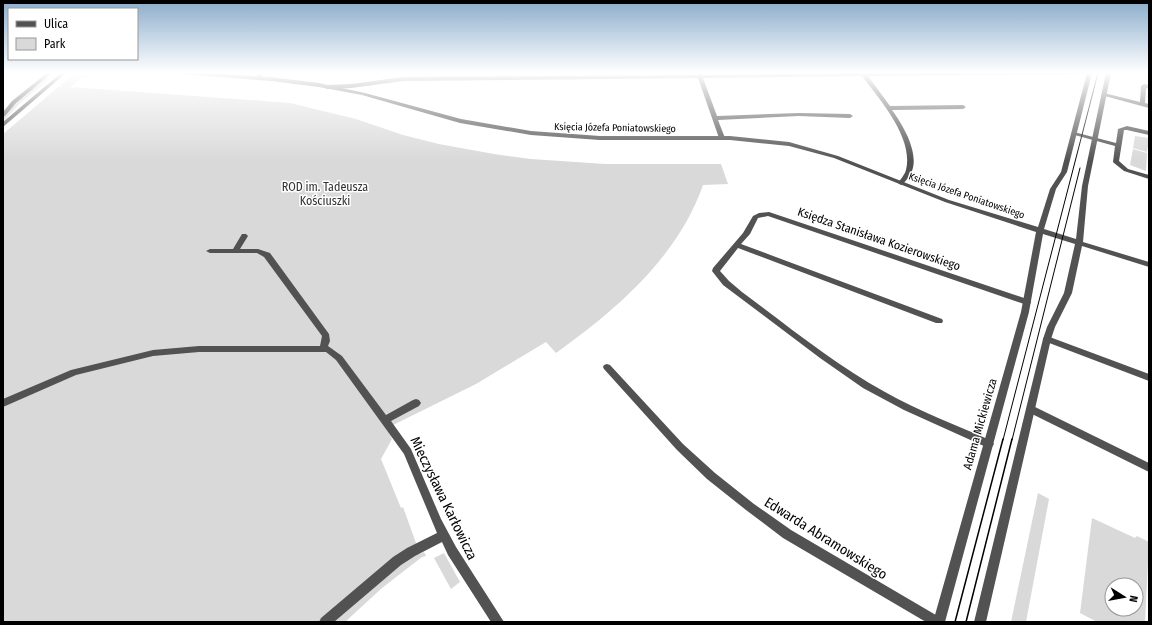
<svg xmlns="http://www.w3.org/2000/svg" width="1152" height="625" font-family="'Fira Sans Condensed',sans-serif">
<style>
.green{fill:#d9d9d9;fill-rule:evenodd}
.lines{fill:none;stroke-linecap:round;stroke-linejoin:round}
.minor{fill:#525252;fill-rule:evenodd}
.tertiary{fill:#525252;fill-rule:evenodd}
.tram-far1{stroke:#000;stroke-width:1}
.tram{stroke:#000;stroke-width:1.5}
.labels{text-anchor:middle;stroke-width:3;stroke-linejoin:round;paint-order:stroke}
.far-street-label{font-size:10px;fill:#000;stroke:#fff}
.park-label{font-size:12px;fill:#303030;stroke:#fff}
.street-label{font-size:12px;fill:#000;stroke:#fff}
.near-street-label{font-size:14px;fill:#000;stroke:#fff}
</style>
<rect width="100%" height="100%" fill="#fff"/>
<path class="green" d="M74,76H93L91,78L82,77L71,87L290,103L356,119L403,135L439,144L494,154L531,159L605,164H721L728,184L703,185C678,257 616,310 556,353L546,342L476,384L387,428L392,439L381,459L401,508L403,507L420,554L424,552L426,556L422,557L382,588L345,622H3V134L69,78Z
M47,78L50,79L20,103L3,122C3,109 37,87 47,78Z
M1135,136L1149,138L1147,152L1133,148Z
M1133,149L1147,153L1146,171L1130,165Z
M1038,493L1049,499L1026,622H1011Z
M1092,518L1135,538L1137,536L1149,542L1145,622H1097L1080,613ZM1112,585H1136V609H1112Z
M444,553L460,582L451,589L434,558Z"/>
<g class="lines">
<path class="minor" d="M259,73H264L260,79H256L255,78Z
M697,73H702V75L861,73H1091L1089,74L868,76L890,106L963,105L966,107L963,109L892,110C903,125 919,152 912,171C911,176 906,180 903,184L901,185L898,183C901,179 905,174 906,170C914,138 880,100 862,76L703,78L717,116L799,113L850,114L853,116L850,118L799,116L718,120L725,138L722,140L719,138L698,78L403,81L351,88L327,89L324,87L327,85L351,84L403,77L697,75Z
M1144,84L1149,85V89L1146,88L1145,103L1149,104V108L1101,95L1104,93L1140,102L1141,86Z
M1127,126L1149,131V135L1127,130H1124L1119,161L1128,169L1149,175V179L1124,171L1114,163L1113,162L1115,146L1071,134L1074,132L1116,143L1118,129Z
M769,212L1030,300L1031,302L1030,304H1024L768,216L758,218L750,234L741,244L942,319L943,321L942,323H936L738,248L720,271L729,281L742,292C789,327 834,364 885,392C919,411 956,425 992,441L994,444L992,447L989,448L986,447L904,410L863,388L820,358L723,285L712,271L713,268L743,233L753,216L759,213Z
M242,234H246L248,236L240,249H258L270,253L329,334L330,341L328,346L342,356L386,415L413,400L416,399L419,400L421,403L419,406L391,421L411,449L441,519L456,547L504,622H491L448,555L442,542L415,556L401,565L334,622H319L321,618L393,557L407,548L437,533L404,454L336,360L326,352H199L153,356L76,375L3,407V399L71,370L153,350L199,346H320L322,336L264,257L257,253H210L206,251L210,249H233Z
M1047,336L1149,374V381L1044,341L1043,339L1044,337Z
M607,364L610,365L683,444L715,473L754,504L791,530L941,618L943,622H926L783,538L746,510L707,479L677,450L604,369L603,367L604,365Z
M1031,405L1149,463V472L1028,412L1026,409L1028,406Z"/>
<path class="tertiary" d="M47,73H52L16,103L5,116L3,117V112L12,101Z
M61,73H66L3,127V122Z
M178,73H205L271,77L319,83L365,93L461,119L531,131L600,136H730L789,142L838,156L949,200L1038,227L1050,189L1061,172L1087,73H1092L1067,172L1056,189L1044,229L1076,239L1082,186L1106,73H1111L1088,186L1083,242L1149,262V267L1082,246L1072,293L1055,327L1051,339L986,622H974L1043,339L1047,327L1064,293L1075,244L1043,234L1029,312L945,622H933L1021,312L1036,232L945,202L834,158L789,146L730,140H600L531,135L460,123L362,95L319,87L271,81L180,74Z"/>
<path class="tram-far1" d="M1003,440L1098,73
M1012,440L1080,168"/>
<path class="tram" d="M955,622L1003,439
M966,622L1012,439"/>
</g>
<linearGradient id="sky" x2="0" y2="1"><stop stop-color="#8baccb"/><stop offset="0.45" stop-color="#fff"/><stop offset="1" stop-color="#fff" stop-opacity="0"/></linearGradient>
<rect width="1152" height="161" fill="url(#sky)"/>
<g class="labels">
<g class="far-street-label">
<text transform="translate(615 127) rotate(1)" y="4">Księcia Józefa Poniatowskiego</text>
<text transform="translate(967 195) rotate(19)" y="4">Księcia Józefa Poniatowskiego</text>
</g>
<g class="park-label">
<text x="325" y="191">ROD im. Tadeusza<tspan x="325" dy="14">Kościuszki</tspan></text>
</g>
<g class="street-label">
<text transform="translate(879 239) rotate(19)" y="4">Księdza Stanisława Kozierowskiego</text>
<text transform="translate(980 424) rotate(-74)" y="4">Adama Mickiewicza</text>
</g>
<g class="near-street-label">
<text transform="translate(444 498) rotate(64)" y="5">Mieczysława Karłowicza</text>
<text transform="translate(826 538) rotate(32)" y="5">Edwarda Abramowskiego</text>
</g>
</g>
<rect width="1152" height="625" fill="none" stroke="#000000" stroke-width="8"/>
<rect x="8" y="8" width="130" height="52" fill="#ffffff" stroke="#999999"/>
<rect x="16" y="21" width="20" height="6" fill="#525252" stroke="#999999"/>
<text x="44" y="28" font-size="12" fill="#000000">Ulica</text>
<rect x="16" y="38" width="20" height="12" fill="#d9d9d9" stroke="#999999"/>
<text x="44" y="48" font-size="12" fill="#000000">Park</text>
<g transform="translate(1124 597) rotate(101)"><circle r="19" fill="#ffffff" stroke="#999999"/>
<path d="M0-3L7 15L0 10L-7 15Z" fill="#000000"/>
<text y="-6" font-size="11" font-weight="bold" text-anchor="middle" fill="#000000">N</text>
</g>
</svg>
